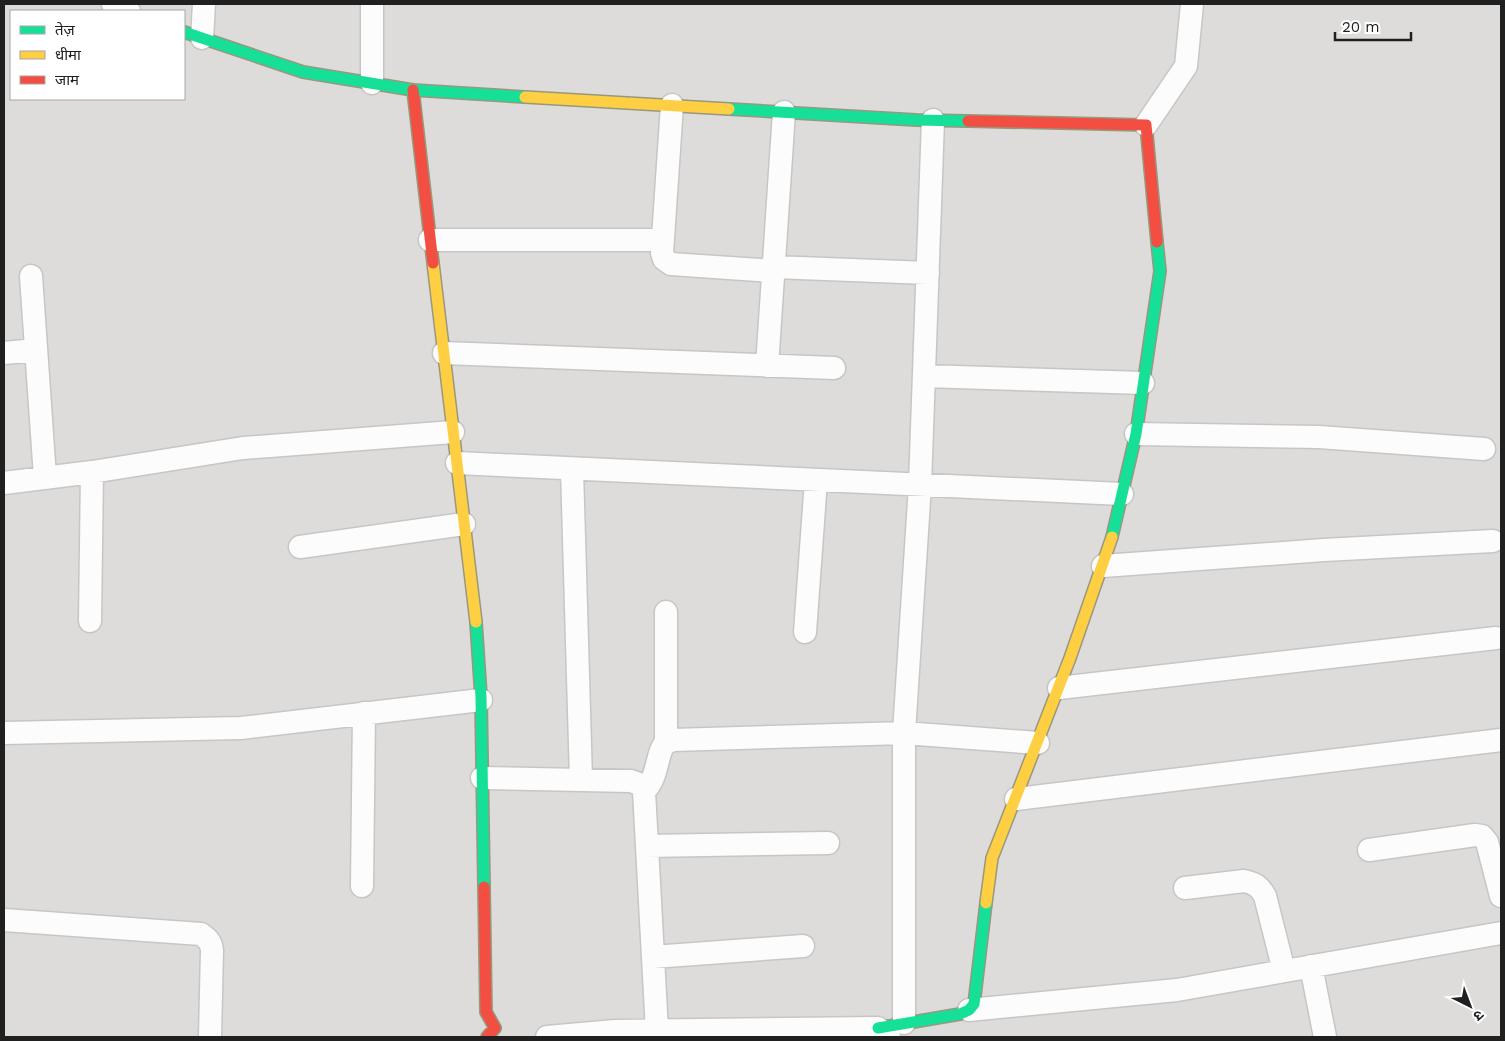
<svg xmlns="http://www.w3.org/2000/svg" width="1505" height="1041" font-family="'Work Sans','Noto Sans Devanagari',sans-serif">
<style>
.residential{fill:#dddcda;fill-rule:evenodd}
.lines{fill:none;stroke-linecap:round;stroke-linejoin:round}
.street-casing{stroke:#c7c6c5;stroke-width:25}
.fast-casing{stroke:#98987f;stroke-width:14}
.slow-casing{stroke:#98987f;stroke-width:14}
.jam-casing{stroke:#98987f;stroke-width:14}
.street{stroke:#fcfcfc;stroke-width:22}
.fast{stroke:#16e098;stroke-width:11}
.slow{stroke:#ffcf43;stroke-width:11}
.jam{stroke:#f24e42;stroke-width:11}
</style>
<rect width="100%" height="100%" fill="#eeece9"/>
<path class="residential" d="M4,4H1501V1037H4ZM11,11H184V99H11Z"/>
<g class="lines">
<g class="street-casing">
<path id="street" d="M113,4L129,11
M202,38L204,4
M372,83V4
M672,105L662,253L664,259L671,264L773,271
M1146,125L1186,66L1192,4
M430,240H663
M774,267L928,273
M31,276L45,477
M4,353L36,350
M444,353L834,368
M767,366L784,112
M924,376L1143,383
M1136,434L1319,437L1484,449
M457,463L1122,494
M572,469L581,780
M4,483L92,472L243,448L453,432
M300,547L464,524
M1103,566L1324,550L1493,541
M666,612V743
M90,621L92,472
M805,632L816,480
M1059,688L1496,638
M4,733L241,728L481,700
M482,778L631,781L639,784L644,791L657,1031
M644,791C659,778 656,751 666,743C667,742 672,741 673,740L904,733L1038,743
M1016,799L1501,740
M647,846L828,843
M1369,850L1475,835L1482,836L1487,842L1501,896
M362,886L364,713
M1185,888L1244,881C1255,883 1260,887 1265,896L1284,971
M4,920L201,934C208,939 211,942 212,950L210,1037
M653,957L803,946
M1311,966L1325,1037
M969,1010L1177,990L1501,933
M904,1023V733L920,485L933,120
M547,1037L615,1031L878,1028L889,1037"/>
</g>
<g class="fast-casing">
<path id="fast" d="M184,32L303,72L413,90L525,97
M729,109L916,120L968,121
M1112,537L1136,434L1160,271L1157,242
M476,622L481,697L484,887
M878,1028L960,1014L969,1010L974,1004L986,903"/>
</g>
<g class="slow-casing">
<path id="slow" d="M525,97L729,109
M433,263L476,622
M986,903L992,858L1070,658L1112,537"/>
</g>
<g class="jam-casing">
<path id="jam" d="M413,90L433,263
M968,121L1146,125L1157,242
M484,887L486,1012L495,1028L487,1037"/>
</g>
<use href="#street" class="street"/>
<use href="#fast" class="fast"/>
<use href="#slow" class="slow"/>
<use href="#jam" class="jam"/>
</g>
<rect width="1505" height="1041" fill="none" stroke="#202020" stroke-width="10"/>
<rect x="10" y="10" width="175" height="90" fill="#ffffff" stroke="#a6a6a6"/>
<rect x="20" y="26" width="25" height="8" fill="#16e098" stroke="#a6a6a6"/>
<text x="55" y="35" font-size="15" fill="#202020">तेज़</text>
<rect x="20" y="51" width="25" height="8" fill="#ffcf43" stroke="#a6a6a6"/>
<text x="55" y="60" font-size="15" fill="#202020">धीमा</text>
<rect x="20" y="76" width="25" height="8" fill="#f24e42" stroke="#a6a6a6"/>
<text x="55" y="85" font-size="15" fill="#202020">जाम</text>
<g transform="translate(1470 1006) rotate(138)" stroke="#ffffff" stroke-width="4" paint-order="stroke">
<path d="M0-4L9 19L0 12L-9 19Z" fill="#202020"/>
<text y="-8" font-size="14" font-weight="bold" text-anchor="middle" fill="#202020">उ</text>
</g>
<path d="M1335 32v8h76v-8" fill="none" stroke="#202020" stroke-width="2.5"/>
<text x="1342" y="32" font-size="15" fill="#202020" stroke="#ffffff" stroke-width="4" paint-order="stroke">20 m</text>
</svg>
